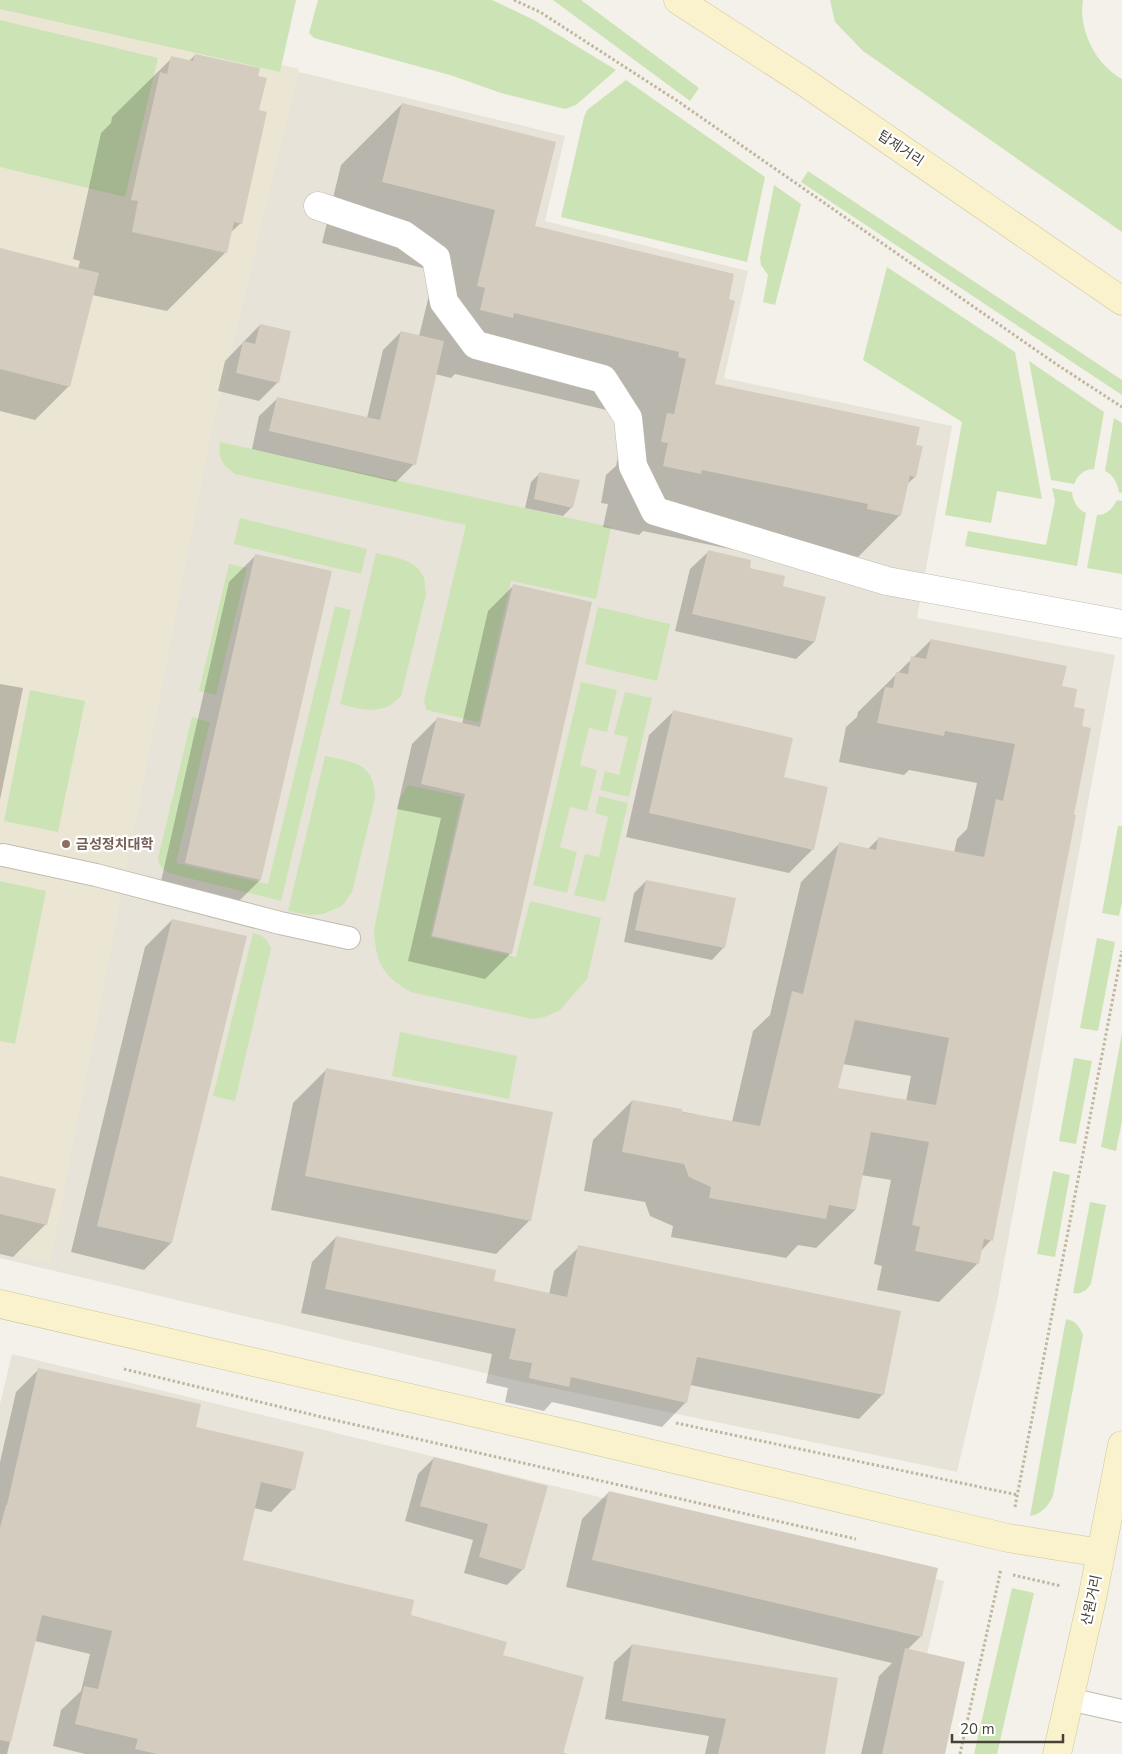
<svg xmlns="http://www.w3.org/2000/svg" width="1122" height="1754" font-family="'Nunito Sans','Noto Sans KR',sans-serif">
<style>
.residential{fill:#e7e3d8}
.education{fill:#ebe6d4}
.green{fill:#cce4b5}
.shadow{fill:#0003;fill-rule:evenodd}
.building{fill:#d4cdbf;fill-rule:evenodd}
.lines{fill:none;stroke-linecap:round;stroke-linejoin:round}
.service-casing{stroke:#c1bcaf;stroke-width:24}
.minor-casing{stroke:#c1bcaf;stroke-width:29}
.secondary-casing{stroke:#cfc69c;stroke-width:29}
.path{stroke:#bfb69f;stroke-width:3;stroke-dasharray:2.5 2.5;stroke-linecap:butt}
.service{stroke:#fff;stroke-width:22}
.minor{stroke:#fff;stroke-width:28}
.secondary{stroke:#faf2cc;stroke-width:28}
.education-dot{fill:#8d6e63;stroke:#fff;stroke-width:2}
.labels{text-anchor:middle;stroke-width:4.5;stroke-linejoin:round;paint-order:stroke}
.street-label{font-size:14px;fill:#464238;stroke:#fff}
.education-label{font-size:14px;font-weight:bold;fill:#785e54;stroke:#fff;text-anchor:start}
</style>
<rect width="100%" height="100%" fill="#f3f1e9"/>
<path class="residential" d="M0,0L565,136L545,221L748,271L724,378L952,426L917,618L1115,655L996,1306L957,1472L523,1382L0,1258Z
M12,1354L944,1581L904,1754H0V1404Z"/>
<path class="education" d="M0,0H9L299,69L210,438L50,1263L0,1251Z"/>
<path class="green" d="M0,0H296L280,72L0,9Z
M318,0H492L534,20L616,70L576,105L565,109L501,93L450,75L314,38L309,33Z
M553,0H581L699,88L690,101Z
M830,0H1083C1078,30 1096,65 1122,79V232L863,51L835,22Z
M0,20L158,58L125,197L0,167Z
M626,80L765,177L747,262L561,217L584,117L587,110Z
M808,171L1122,380V395L801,182Z
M774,185L801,204L775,305L763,302L768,275L761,265L760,258Z
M887,267L1015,352L1042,499L997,491L991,523L945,515L962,422L863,360Z
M1029,361L1104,412L1094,469C1084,469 1078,475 1074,484L1051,480Z
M1114,418L1122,423V493L1119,492C1117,483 1114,475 1105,471Z
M220,442L611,527L596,599L511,581L479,722L426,710L424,701L466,525L235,474C221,464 218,458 220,442Z
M1052,488L1072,492C1073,501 1077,509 1086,513L1077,566L965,546L968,531L1046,545L1055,501Z
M1117,500L1122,501V574L1087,568L1097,515C1107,515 1113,508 1117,500Z
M240,518L367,549L361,574L234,544Z
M376,553C393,557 417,559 424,578C425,583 425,589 426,594L401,696C383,716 363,710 340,704Z
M229,564L247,568L216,695L199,691Z
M335,606L351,610L281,901L172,874C164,871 159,867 158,858L192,717L210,722L176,863L268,884Z
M598,607L670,624L657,681L585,664Z
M581,682L617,690L607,732L589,728L580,765L597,770L587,811L570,807L560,847L577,852L567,893L533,885Z
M30,690L85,701L58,832L4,821Z
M625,692L652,698L629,797L600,790L605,771L619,775L628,737L614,734Z
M325,756C354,762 375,763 375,798L352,892L342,906L323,914L308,915L288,911Z
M408,785L462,797L430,937L516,957L530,901L601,918L587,979L560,1010L545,1017L532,1019L411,992C382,975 376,964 374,930L400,799Z
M599,796L628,803L605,902L574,895L585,854L599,857L608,817L595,813Z
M1118,826H1122V902L1119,916L1102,913Z
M0,881L46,891L15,1044L0,1041Z
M253,933C263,936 267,938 271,948L235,1101L213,1096Z
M1097,938L1115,942L1098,1031L1080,1028Z
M400,1032L517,1056L509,1099L392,1076Z
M1122,1033V1121L1116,1151L1101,1147Z
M1074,1058L1092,1061L1076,1144L1059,1141Z
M1053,1171L1070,1175L1055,1257L1037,1254Z
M1090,1202L1106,1205L1091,1284C1087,1290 1081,1295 1073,1293Z
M1066,1319C1076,1321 1079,1326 1083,1335L1053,1496C1048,1506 1042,1514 1030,1516Z
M1012,1588L1034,1593L997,1754H974Z"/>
<path class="shadow" d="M195,55L257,77L258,111L241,223L230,233L226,252L167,311L92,295L69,386L35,420L0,411V249L78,269L80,261L73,259L101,133L111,123L112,117L172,58L189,61Z
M402,104L534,227L733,274L713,385L915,446V477L906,485L900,515L839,576L808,565L643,531L639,535L603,527L608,504L601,503L606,475L616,466L626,420L619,413L455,374L451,378L435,374L414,464L396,482L252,449L259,416L278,398L367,418L383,350L401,332L419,336L435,271L322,243L341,165Z
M260,325L278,382L259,401L218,391L225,361Z
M540,473L572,507L563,516L525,508L531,482Z
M708,552L748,569L781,587L814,642L796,659L675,631L690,569Z
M256,555L260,880L234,906L159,890L229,582Z
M513,586L510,954L485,979L408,961L441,818L397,809L412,744L437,719L462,724L488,611Z
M931,640L1061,687L991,1240L980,1252L978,1263L939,1302L877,1290L882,1266L874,1264L891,1180L861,1175L855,1210L816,1248L798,1245L786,1258L671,1237L673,1226L650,1216L645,1202L584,1191L593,1140L632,1101L732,1122L753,1031L770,1015L801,882L840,843L867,850L878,839L954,853L957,839L967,829L977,783L909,770L904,775L839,762L846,727L857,717L858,712ZM843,1064L911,1076L906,1101L837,1089Z
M0,684L23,688L0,800Z
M673,712L812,850L789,873L626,837L649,735Z
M646,881L724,947L712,960L624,942L634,893Z
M172,920L245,937L171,1243L144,1270L71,1252L145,947Z
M327,1069L530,1220L496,1254L271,1210L293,1103Z
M0,1177L46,1224L13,1257L0,1254Z
M336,1237L492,1282L549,1295L554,1271L579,1247L883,1394L859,1419L690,1385L686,1402L662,1427L552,1402L544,1411L505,1402L508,1388L486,1383L492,1354L301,1313L312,1262Z
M39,1369L195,1428L293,1489L271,1512L254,1508L242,1561L409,1616L501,1655L562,1753L567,1754H85L53,1746L61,1710L81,1691L90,1654L35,1641L7,1754H0V1462L16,1392Z
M434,1458L546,1487L523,1569L507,1585L464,1573L473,1540L405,1521L418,1474Z
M609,1492L936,1569L920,1637L907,1650L944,1754H861L879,1676L892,1663L566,1587L582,1519Z
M632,1645L779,1754H705L709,1736L605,1719L614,1662Z"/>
<path class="building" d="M195,54L260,68L258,76L267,78L259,110L267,112L242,224L234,222L227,253L132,232L138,201L131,200L160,72L167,74L171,56L193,61Z
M402,103L556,142L535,226L734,274L729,299L735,301L715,384L920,427L916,445L923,446L916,477L910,476L901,516L867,509L868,504L702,470L701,474L663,466L668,443L661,442L667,413L674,414L686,359L678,357L679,352L514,313L513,318L480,310L485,288L477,286L495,210L382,182Z
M0,248L99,273L70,387L0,369Z
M260,324L291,331L279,383L236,373L243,341L255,344Z
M401,331L444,341L416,465L269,431L277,397L380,420Z
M539,472L580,480L573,508L534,499Z
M708,550L751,560L750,568L785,576L783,586L826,597L815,642L692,614Z
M255,554L332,571L261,880L185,863Z
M513,584L592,602L512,954L432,936L465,794L421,784L437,717L480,727Z
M931,639L1067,666L1062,686L1077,689L1074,707L1085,709L1082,726L1091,728L1074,815H1076L993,1241L984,1239L979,1264L915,1251L920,1227L912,1225L929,1142L871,1132L856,1210L829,1205L826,1219L709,1198L711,1187L689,1177L684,1164L622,1152L632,1100L682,1109V1112L760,1126L792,991L803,994L839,842L876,850L878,837L984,857L996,799L1003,801L1015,744L945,731L944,736L877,723L885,687L893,688L896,672L908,674L911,656L926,659ZM855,1020L949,1038L936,1105L838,1088Z
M673,710L793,738L784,777L828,787L814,850L649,813Z
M646,880L736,898L725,948L635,930Z
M172,919L247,936L172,1243L97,1226Z
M326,1068L553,1112L531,1221L305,1176Z
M0,1176L56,1189L47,1225L0,1214Z
M336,1236L496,1270L494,1281L567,1297L578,1245L901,1311L884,1395L697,1357L687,1403L571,1377L569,1387L529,1378L532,1363L509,1359L516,1329L325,1289Z
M38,1368L201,1404L196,1427L304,1452L295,1490L261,1482L243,1560L414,1600L411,1615L507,1642L503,1655L584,1677L563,1754H157L135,1749L138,1739L75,1724L84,1686L98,1689L112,1631L42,1615L11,1742L0,1740V1528L6,1505H7Z
M434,1457L548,1486L524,1570L479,1557L488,1524L420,1506Z
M609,1491L938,1568L922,1637L592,1560Z
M632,1644L838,1678L825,1754H718L726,1719L622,1701Z
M905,1648L965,1662L945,1754H882Z"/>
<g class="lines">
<g class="service-casing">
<path id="service" d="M3,855L96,875L280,923L349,938
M1069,1699L1122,1711"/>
</g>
<g class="minor-casing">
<path id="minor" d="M318,206L404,235L436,258L444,302L476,345L603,379L628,418L633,466L655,511L887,581L1122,624"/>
</g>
<g class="secondary-casing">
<path id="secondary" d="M678,0L803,81L1122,301
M0,1304L576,1436L1008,1538L1101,1553
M1057,1754L1093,1594L1122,1445"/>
</g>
<path class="path" d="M514,0L540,12L679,102L1056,364L1122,407
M124,1369L330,1419L856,1539
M676,1423L1018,1495
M1015,1507L1122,951
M1013,1575L1061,1586
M960,1754L1001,1569"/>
<use href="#service" class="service"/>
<use href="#minor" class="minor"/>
<use href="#secondary" class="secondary"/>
</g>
<circle class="education-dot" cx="66" cy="844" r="5"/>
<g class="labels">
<g class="street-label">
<text transform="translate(901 148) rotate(34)" y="5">탑제거리</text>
<text transform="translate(1091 1600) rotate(-78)" y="5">산원거리</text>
</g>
<g class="education-label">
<text x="76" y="849">금성정치대학</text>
</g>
</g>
<path d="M952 1734v8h111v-8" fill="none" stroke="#464238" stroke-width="2.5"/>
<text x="960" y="1734" font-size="15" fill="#464238" stroke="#ffffff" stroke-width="4" paint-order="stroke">20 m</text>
</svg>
